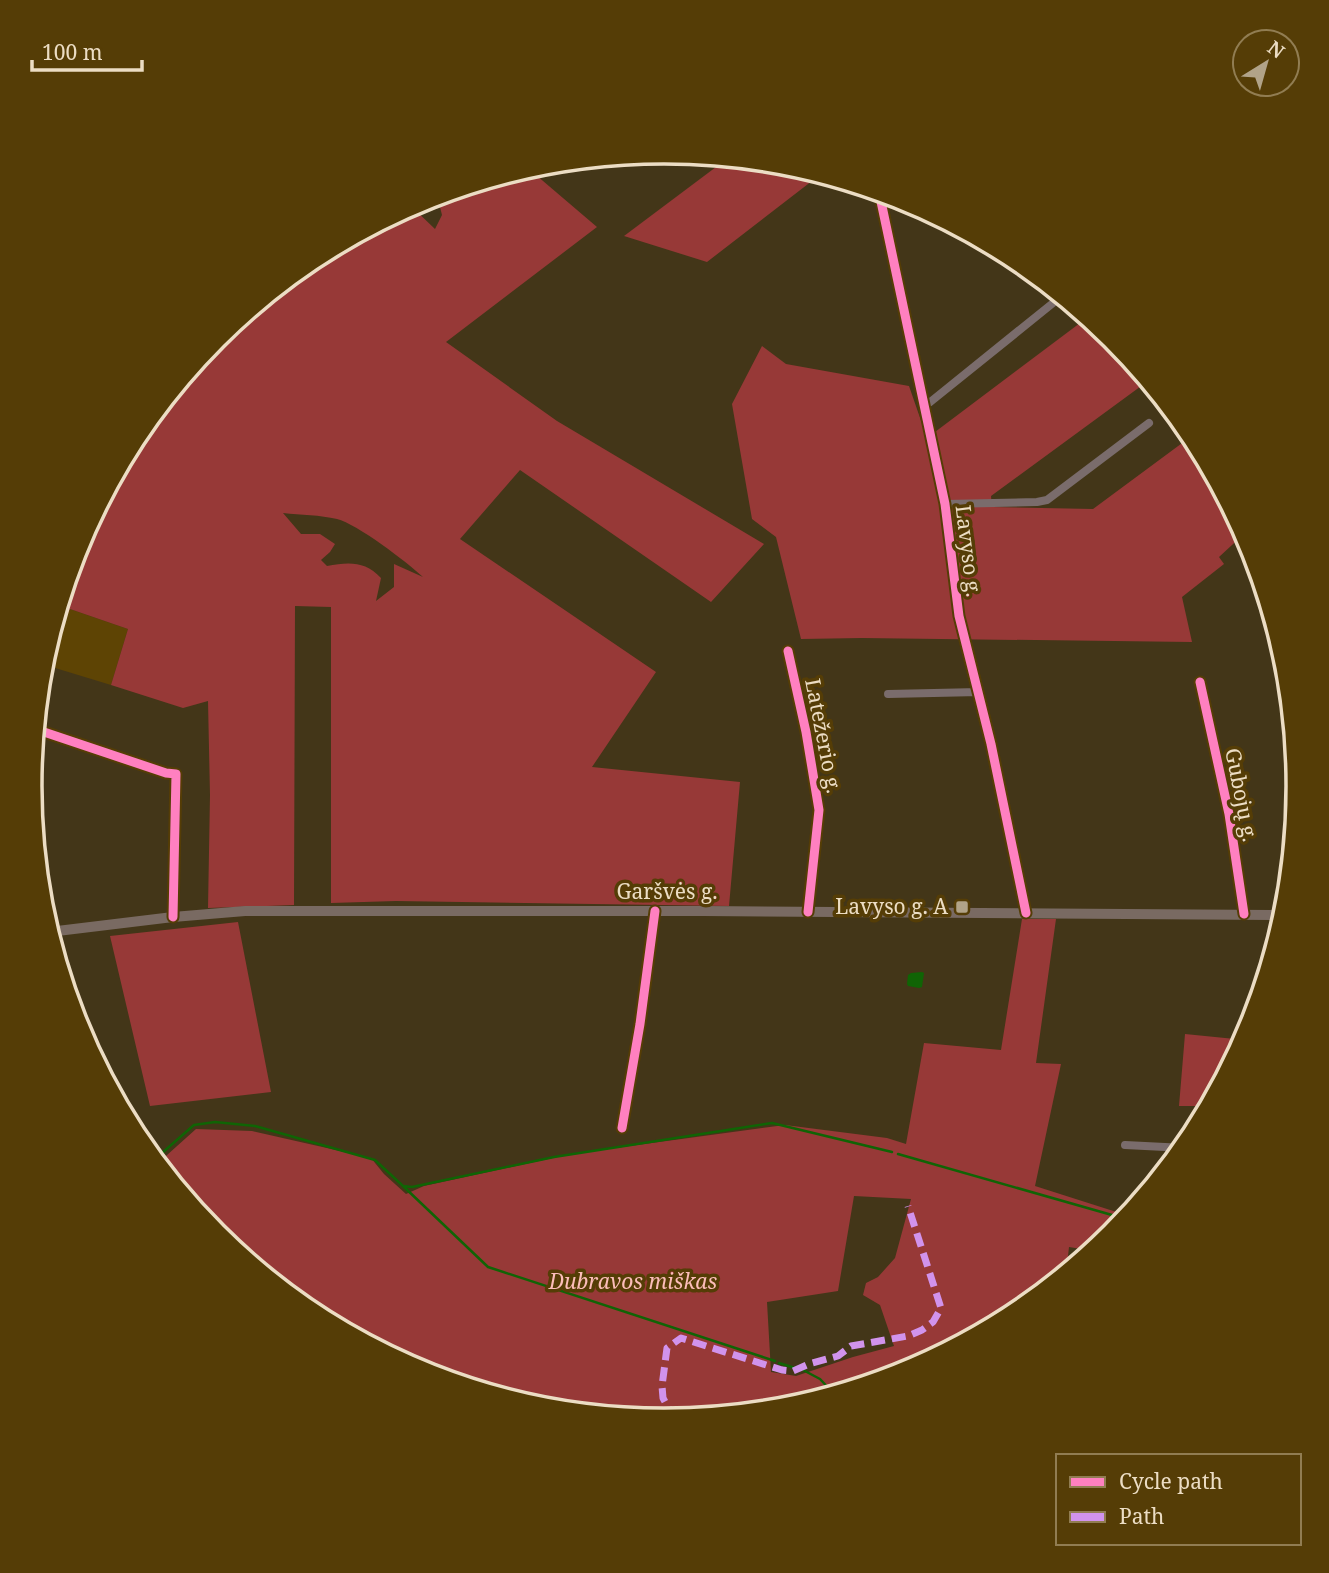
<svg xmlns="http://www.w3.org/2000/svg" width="1329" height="1573" font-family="'Noto Serif',serif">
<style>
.built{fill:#5e4404}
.green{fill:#973937;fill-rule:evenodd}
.water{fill:#106405}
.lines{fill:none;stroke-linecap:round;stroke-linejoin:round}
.stream{stroke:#106405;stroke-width:2.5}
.minor{stroke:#7a6c6c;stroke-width:8}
.major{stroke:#796a62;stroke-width:10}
.quiet{stroke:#d193ec;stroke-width:7;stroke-dasharray:14 7;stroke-linecap:butt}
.cycleway-casing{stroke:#553d06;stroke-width:13}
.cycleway{stroke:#ff80c0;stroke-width:9}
.poi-dot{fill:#b1a388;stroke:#553d06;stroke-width:2.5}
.labels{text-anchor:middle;stroke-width:7;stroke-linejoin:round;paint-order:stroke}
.street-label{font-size:21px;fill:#ecddc4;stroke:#553d06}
.poi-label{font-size:21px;fill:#ecddc4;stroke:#553d06;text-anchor:end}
.park-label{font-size:21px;font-style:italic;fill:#fcbdba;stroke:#553d06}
.rim{fill:none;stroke:#ecddc4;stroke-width:3.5}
</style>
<rect width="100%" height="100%" fill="#433618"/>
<path class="built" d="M70,609L128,629L111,685L42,664Z"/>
<path class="green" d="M728,158L789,164L821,174L707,262L624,236Z
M550,163L536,175L597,227L446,342L557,421L764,544L711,602L520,470L460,539L656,672L592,767L740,782L729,906L396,901L331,903V607L295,606L294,905L208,908L210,795L208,701L183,708L111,685L128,629L70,609L42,664L78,543L137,434L216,337L312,259L411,206L435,229L442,215L437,195L541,164ZM283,513C301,515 320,515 337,519C357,524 407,562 423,577L394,564V587L376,601L381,578C365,561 349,562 327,566L321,560L330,552L335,544L320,534H301Z
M1088,317L1114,338L1148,381L991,496L992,507L1093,509L1193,435L1245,533L1219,557L1224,564L1182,597L1192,642L862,638L801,639L776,537L752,519L732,404L762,346L786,364L909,386L927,438Z
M1273,918H1285L1251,1030L1246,1039Z
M1022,919H1056L1036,1063L1061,1064L1035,1186L1129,1216L1113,1236L1094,1251L1069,1247L1066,1274L1017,1314L907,1373L788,1409L664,1421L540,1409L421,1373L312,1314L215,1235L157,1164L196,1129L252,1131L371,1158L384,1174L406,1194L424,1186L571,1154L785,1125L887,1138L906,1144L924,1043L1001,1050ZM854,1196L911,1199L895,1258L878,1277L866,1283L863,1295L880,1305L894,1346L853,1357L796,1376L771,1372L767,1302L838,1291Z
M238,922L271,1092L150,1106L110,936Z
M1185,1034L1245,1040L1210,1106H1179Z"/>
<path class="water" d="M922,972L924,973L922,987L919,988L908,986L907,984L908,975L911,973Z"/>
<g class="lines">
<path class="stream" d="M898,1154L1126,1219
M154,1160L194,1125L215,1122L255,1126L375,1160L403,1186L412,1187L554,1157L772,1123L892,1152
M403,1186L488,1267L775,1361
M779,1363L795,1368
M803,1370L820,1379L835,1395"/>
<path class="minor" d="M879,192L945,504L959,616L991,744L1026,913
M924,405L929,403L1058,299
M945,504L1037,502L1047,500L1149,423
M788,651L806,732L819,810L808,912
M1200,682L1229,814L1244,914
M888,694L979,692
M35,729L166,773L176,774L173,917
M622,1128L640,1024L655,911
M1125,1145L1185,1148"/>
<path class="major" d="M49,932L173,917L245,911H703L1286,915"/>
<path class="quiet" d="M675,1420L663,1398L662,1386L667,1348L681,1338L782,1370L793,1371L809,1364L838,1356L851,1346L908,1336L922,1330L933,1322L941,1308L908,1206"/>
<g class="cycleway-casing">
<path id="cycleway" d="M879,192L945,504L959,616L991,744L1026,913
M788,651L806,732L819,810L808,912
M1200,682L1229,814L1244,914
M35,729L166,773L176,774L173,917
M622,1128L640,1024L655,911"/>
</g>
<use href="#cycleway" class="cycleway"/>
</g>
<rect class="poi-dot" x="955" y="900" width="14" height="14" rx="3.5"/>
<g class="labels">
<g class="street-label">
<text transform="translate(968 551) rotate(83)" y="7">Lavyso g.</text>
<text transform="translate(823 736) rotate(79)" y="7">Latežerio g.</text>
<text transform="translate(1241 795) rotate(79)" y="7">Gubojų g.</text>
<text x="667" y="899">Garšvės g.</text>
</g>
<g class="poi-label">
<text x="948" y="914">Lavyso g. A</text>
</g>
<g class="park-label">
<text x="633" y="1289">Dubravos miškas</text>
</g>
</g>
<path d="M0 0H1329V1573H0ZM42 786a622 622 0 1 1 1244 0a622 622 0 1 1-1244 0Z" fill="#553d06" fill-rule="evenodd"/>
<path class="rim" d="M42 786a622 622 0 1 1 1244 0a622 622 0 1 1-1244 0Z"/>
<rect x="1056" y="1454" width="245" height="91" fill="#553d06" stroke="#917d52" stroke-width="2"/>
<rect x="1070" y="1477" width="35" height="10" fill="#ff80c0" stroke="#917d52" stroke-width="2"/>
<text x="1119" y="1489" font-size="21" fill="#ecddc4">Cycle path</text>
<rect x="1070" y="1512" width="35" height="10" fill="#d193ec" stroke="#917d52" stroke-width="2"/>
<text x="1119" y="1524" font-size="21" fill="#ecddc4">Path</text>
<g transform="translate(1266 63) rotate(37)"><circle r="33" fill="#553d06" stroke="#917d52" stroke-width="2"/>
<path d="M0-5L12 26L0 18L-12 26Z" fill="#b1a388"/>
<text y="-10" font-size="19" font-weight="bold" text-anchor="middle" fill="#ecddc4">N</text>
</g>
<path d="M32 60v10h110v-10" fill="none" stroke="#ecddc4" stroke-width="3.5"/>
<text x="42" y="60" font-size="21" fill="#ecddc4" stroke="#553d06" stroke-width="5" paint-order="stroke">100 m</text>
</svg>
